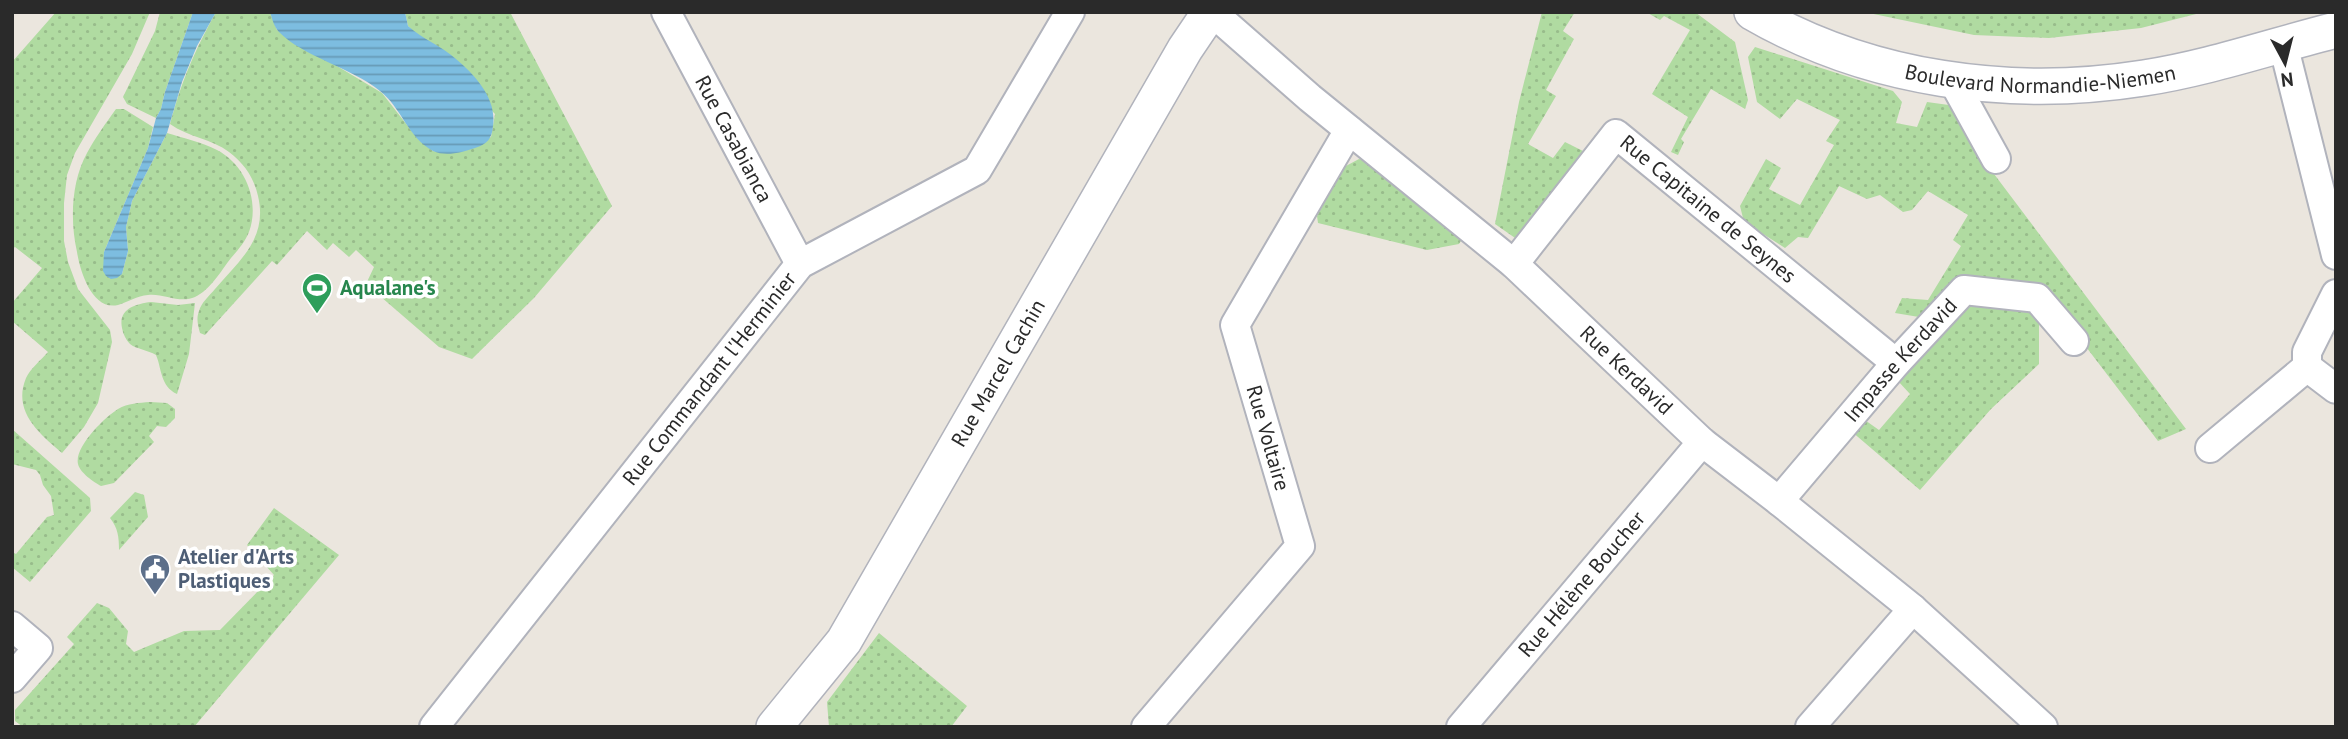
<svg xmlns="http://www.w3.org/2000/svg" width="2348" height="739" font-family="'PT Sans',sans-serif">
<style>
.green{fill:url(#green-dots)}
.water{fill:url(#water-rules)}
.lines{fill:none;stroke-linecap:round;stroke-linejoin:round}
.minor-casing{stroke:#b1b3bc;stroke-width:32}
.tertiary-casing{stroke:#b1b3bc;stroke-width:38}
.minor{stroke:#fff;stroke-width:28}
.tertiary{stroke:#fff;stroke-width:35}
.labels{text-anchor:middle;stroke-width:7;stroke-linejoin:round;paint-order:stroke}
.street-label{font-size:21px;fill:#2a2a2a;stroke:#fff}
.leisure-label{font-size:21px;font-weight:bold;fill:#27864d;stroke:#fff;text-anchor:start}
.service-label{font-size:21px;font-weight:bold;fill:#4e5e75;stroke:#fff;text-anchor:start}
</style>
<defs>
<pattern id="green-dots" width="8" height="8" patternUnits="userSpaceOnUse" patternTransform="scale(1.75)"><rect width="8" height="8" fill="#b0dba1"/><path d="M2 2h.1M6 6h.1" fill="none" stroke="#98bc8b" stroke-width="1.8" stroke-linecap="round"/></pattern>
<pattern id="water-rules" width="6" height="5" patternUnits="userSpaceOnUse" patternTransform="scale(1.75)"><rect width="6" height="5" fill="#7dbde0"/><path d="M0 2.5h6" fill="none" stroke="#679ab6"/></pattern>
</defs>
<rect width="100%" height="100%" fill="#ebe6de"/>
<path class="green" d="M56,12H150L132,54L75,153L67,175L64,203V241L68,262L78,289L110,330L112,342L98,403L84,427L62,453C40,434 12,412 26,378C30,369 41,360 48,352L12,321V303L42,268L15,247L12,249V62Z
M160,12H193L165,92L161,109L156,118L127,104L123,97L155,31Z
M216,12H270L277,30L382,93L418,139L433,151L444,153L491,137L495,114L408,26L405,12H510L612,206L534,298L472,359L439,347L366,284L374,267L356,250L349,257L333,243L327,250L307,231L277,265L272,261L205,335L200,333C198,325 196,319 199,311C201,303 209,296 215,289C240,260 268,238 258,196C254,178 244,163 229,152C212,139 188,137 170,124C182,80 194,52 216,12Z
M1542,12H1575L1563,31L1574,39L1546,90L1556,96L1528,144L1553,158L1565,142L1585,152L1595,135L1600,139L1518,240L1495,224L1519,102Z
M1646,12H1695L1735,42L1748,100L1745,109L1711,89L1681,139L1684,142L1678,155L1671,152L1688,117L1652,94L1690,30L1664,16L1660,20Z
M1864,12H2204L2141,28L2049,38L1974,35Z
M1755,47L1893,91L1902,102L1896,123L1917,127L1927,102L1956,106L1988,166L2186,429L2158,441L2041,288L2006,280L1968,279L1925,318L1895,313L1902,298L1928,300L1961,246L1953,240L1968,215L1928,191L1912,210L1903,212L1880,195L1867,199L1839,186L1808,238L1798,237L1785,248L1744,222L1740,206L1766,159L1781,168L1769,189L1800,205L1834,145L1826,141L1840,120L1797,99L1780,119L1757,102L1748,57Z
M116,109H124L153,127L148,148L104,252L122,274L128,251L126,227L132,201L167,133C183,138 202,142 217,150C246,165 260,202 249,232C245,242 238,250 231,258C221,271 210,290 195,297C180,304 163,293 148,295C137,296 128,302 118,305C92,311 80,271 77,252C70,221 71,182 87,153C95,138 106,123 116,109Z
M1359,159L1374,163L1462,239L1459,244L1427,250L1318,223L1317,216L1344,167Z
M1970,301L2039,310V364L1991,409L1920,490L1851,431L1862,418L1879,430L1910,394L1898,381Z
M151,302L178,305L195,303L189,354L177,394C160,386 162,369 156,355C148,350 136,349 130,344C126,340 123,334 122,328C118,309 135,304 151,302Z
M150,402L167,403L175,409V418L166,427L157,426L149,436L154,442L114,483L101,486C94,482 80,473 78,464C74,447 105,417 118,409C128,403 139,403 150,402Z
M12,429L90,498L91,511L30,582L12,567V552L16,554L47,517L54,515L51,496L43,485L40,475L36,470L12,464Z
M135,492L144,495L148,517L119,550C119,537 118,528 110,518Z
M274,508L339,555L194,727H23L15,721V710L74,644L67,637L97,603L109,608L128,631L126,644L134,652L184,631L220,630L274,575L247,545Z
M879,633L967,706L951,727H829L827,702Z"/>
<path class="water" d="M193,12H216L197,46L182,82L167,133L132,201L126,227L128,251L122,274L117,278L111,279L106,276L103,271L104,252L148,148L156,118L161,109L165,92Z
M270,12H405L408,26C422,39 442,46 456,59C476,76 497,99 493,126C492,139 487,144 475,148C463,152 446,157 433,151C408,138 401,107 380,91C352,68 302,56 279,32C274,27 272,18 270,12Z"/>
<g class="lines">
<g class="minor-casing">
<g id="minor">
<path id="s1" d="M666,12L800,264"/>
<path id="s2" d="M1212,12L1310,98L1514,264L1702,442L1779,501L1913,609L2043,727"/>
<path d="M2283,44L2336,255"/>
<path d="M1953,81L1996,159"/>
<path id="s3" d="M1514,264L1616,134L1896,363"/>
<path d="M2307,367L2336,389"/>
<path d="M2210,448L2307,367V352L2336,294"/>
<path id="s4" d="M1779,501L1896,363L1964,290L2037,298L2074,341"/>
<path d="M12,626L38,648L12,678"/>
<path id="s5" d="M434,727L800,264L977,170L1070,12"/>
<path d="M1146,727L1300,546L1235,325L1349,130"/>
<path id="s6" d="M1461,727L1702,442"/>
<path d="M1810,727L1913,609"/>
</g>
</g>
<g class="tertiary-casing">
<g id="tertiary">
<path id="s7" d="M1752,12C1869,80 2011,99 2144,78C2209,68 2272,46 2336,30"/>
<path id="s8" d="M774,727L844,641L1185,49L1210,12"/>
</g>
</g>
<use href="#minor" class="minor"/>
<use href="#tertiary" class="tertiary"/>
</g>
<defs>
<g id="stadium-pin" transform="scale(1.575)"><path d="M0 17L-7.5 6A9.5 9.5 0 1 1 7.5 6Z" fill="#2e9e5b" stroke="#fff"/><path d="M0-5a6.5 5 0 1 0 0 10a6.5 5 0 1 0 0-10ZM-3.5-1.8h7v3.6h-7Z" fill="#fff"/></g>
<g id="civic-pin" transform="scale(1.575)"><path d="M0 17L-7.5 6A9.5 9.5 0 1 1 7.5 6Z" fill="#5c6f8a" stroke="#fff"/><path d="M-.6-6.5H3V-4.5H.6V-3L4-1V1h2V6H-6V1h2V-1L-.6-3ZM-1.2 2.5V6h2.4V2.5Z" fill="#fff"/></g>
</defs>
<g fill-rule="evenodd">
<use href="#stadium-pin" x="317" y="288"/>
<use href="#civic-pin" x="155" y="569"/>
</g>
<g class="labels">
<g class="street-label">
<text dy="7" stroke="none"><textPath href="#s7" startOffset="301">Boulevard Normandie-Niemen</textPath></text>
<text dy="7" stroke="none"><textPath href="#s1" startOffset="144">Rue Casabianca</textPath></text>
<text dy="7" stroke="none"><textPath href="#s3" startOffset="284">Rue Capitaine de Seynes</textPath></text>
<text dy="7" stroke="none"><textPath href="#s4" startOffset="186">Impasse Kerdavid</textPath></text>
<text dy="7" stroke="none"><textPath href="#s2" startOffset="548">Rue Kerdavid</textPath></text>
<text dy="7" stroke="none"><textPath href="#s8" startOffset="420">Rue Marcel Cachin</textPath></text>
<text dy="7" stroke="none"><textPath href="#s5" startOffset="444">Rue Commandant l'Herminier</textPath></text>
<text transform="translate(1268 438) rotate(74)" y="7">Rue Voltaire</text>
<text dy="7" stroke="none"><textPath href="#s6" startOffset="187">Rue Hélène Boucher</textPath></text>
</g>
<g class="leisure-label">
<text x="340" y="295">Aqualane's</text>
</g>
<g class="service-label">
<text x="178" y="564">Atelier d'Arts<tspan x="178" dy="24">Plastiques</tspan></text>
</g>
</g>
<rect width="2348" height="739" fill="none" stroke="#2a2a2a" stroke-width="28"/>
<g transform="translate(2285 63) rotate(173)" stroke="#ffffff" stroke-width="5" paint-order="stroke">
<path d="M0-5L12 26L0 18L-12 26Z" fill="#2a2a2a"/>
<text y="-10" font-size="19" font-weight="bold" text-anchor="middle" fill="#2a2a2a">N</text>
</g>
</svg>
